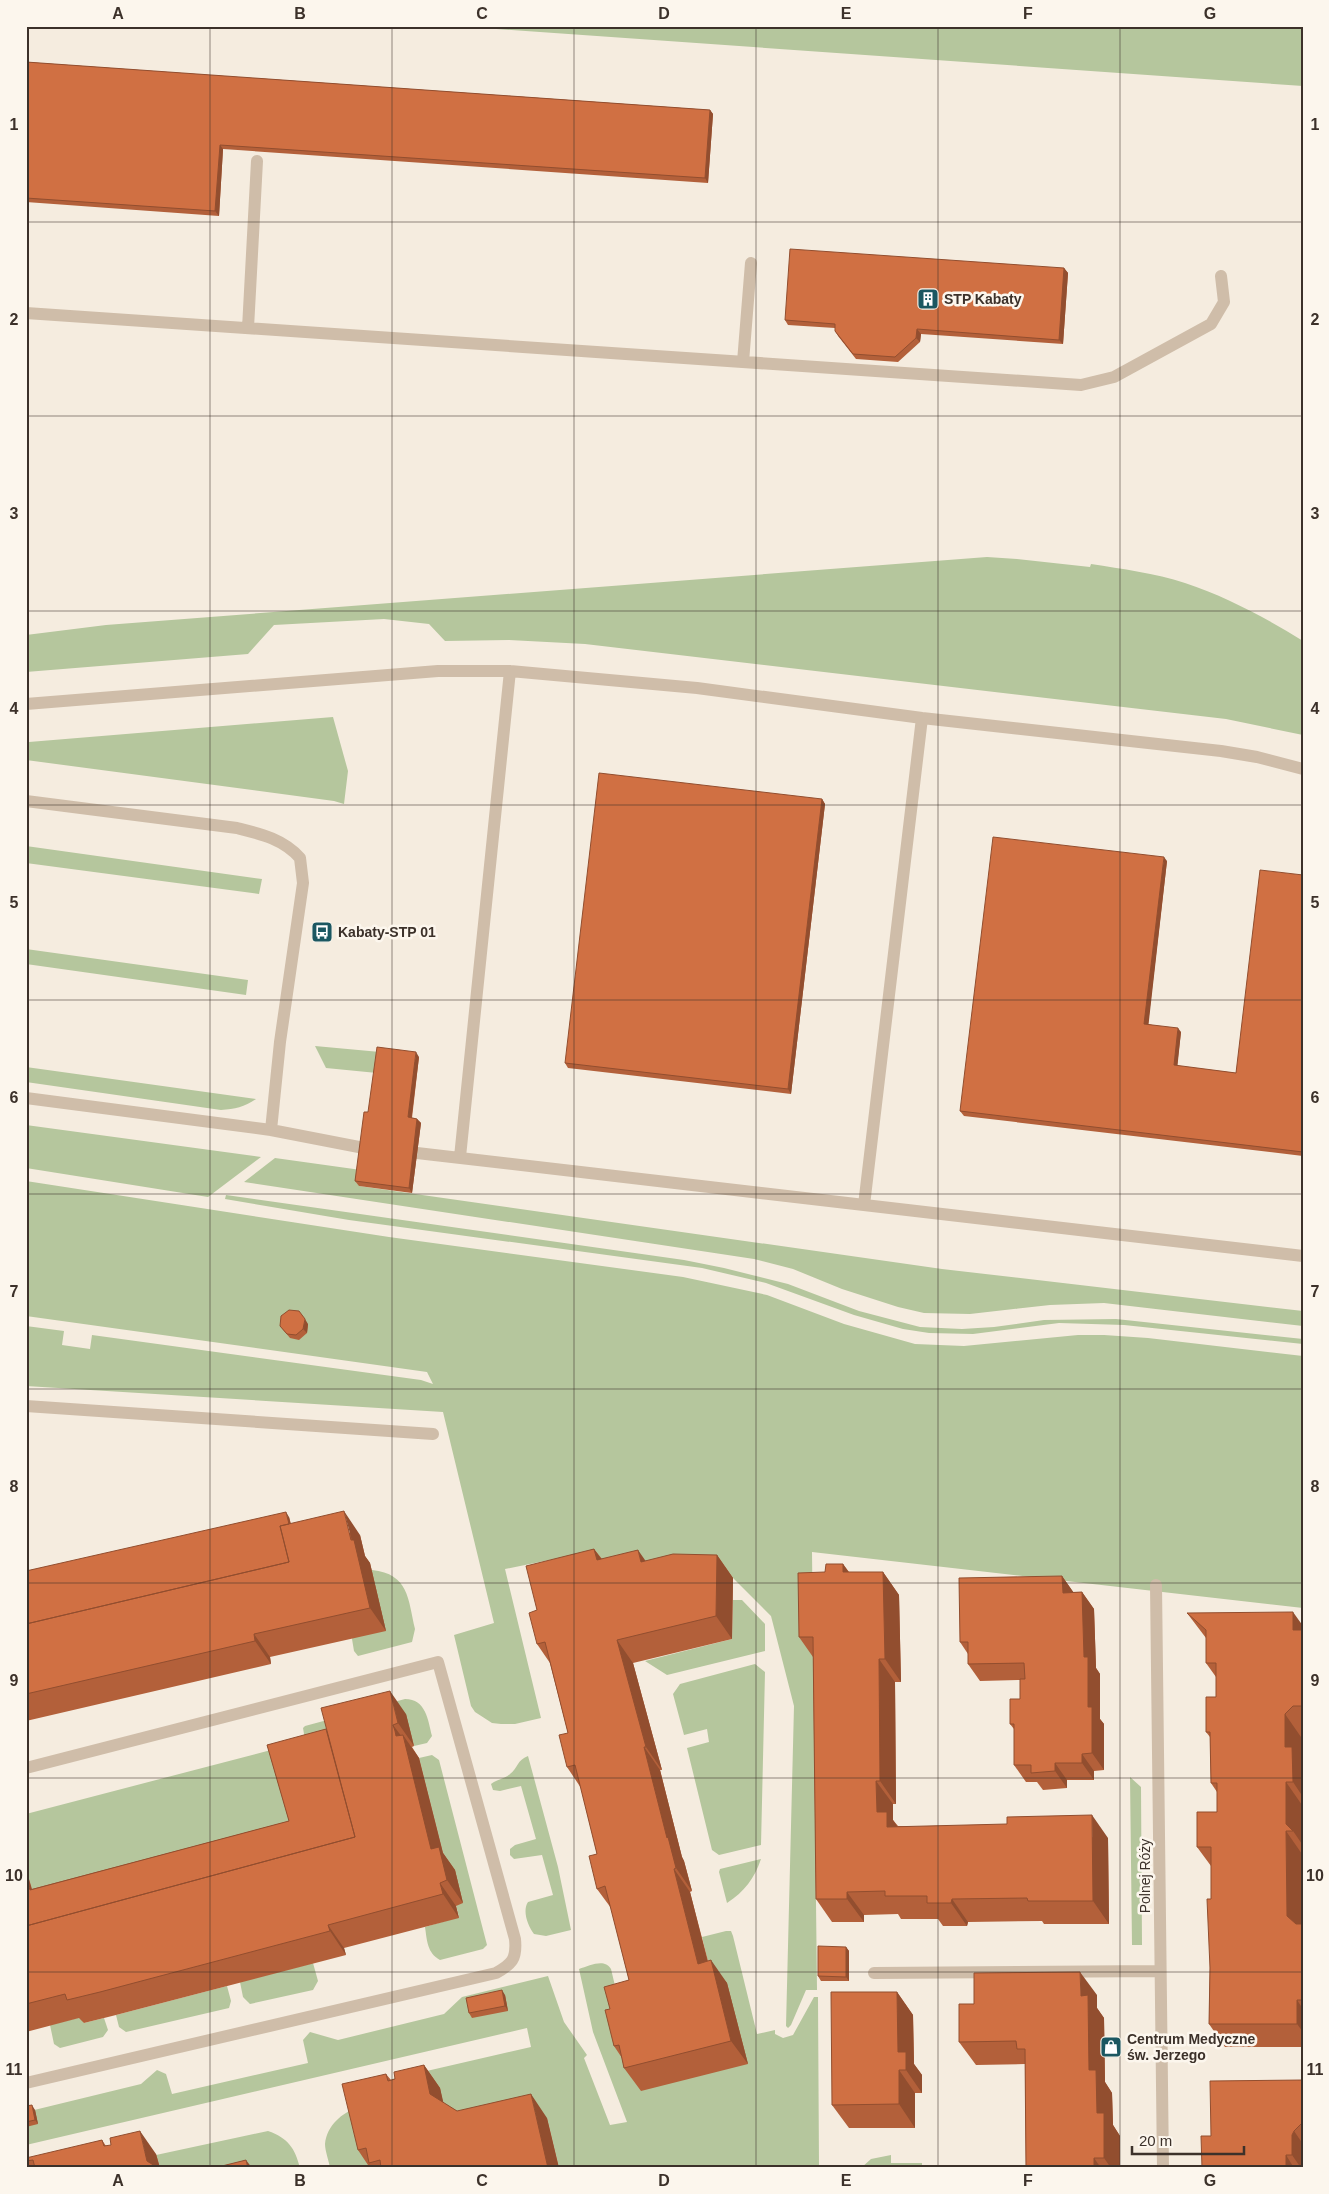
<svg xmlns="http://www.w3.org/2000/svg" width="1329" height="2194" font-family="Helvetica,sans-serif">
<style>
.green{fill:#b5c69d}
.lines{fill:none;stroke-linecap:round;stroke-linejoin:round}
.minor{stroke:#cfbda9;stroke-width:12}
.wall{fill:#b3603a}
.shaded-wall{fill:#924e2f}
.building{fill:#d07043;stroke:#924e2f}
.grid{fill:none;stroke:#3c312a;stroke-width:1;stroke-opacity:0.55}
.labels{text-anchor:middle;stroke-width:5;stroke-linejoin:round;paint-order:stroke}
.poi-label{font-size:14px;font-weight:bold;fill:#3c312a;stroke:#fcf6ed;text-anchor:start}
.street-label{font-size:14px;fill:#3c312a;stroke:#fcf6ed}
.neatline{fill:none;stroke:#3c312a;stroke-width:2}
.grid-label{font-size:16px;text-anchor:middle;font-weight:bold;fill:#3c312a}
</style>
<rect width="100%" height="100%" fill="#f5ecdf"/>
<path class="green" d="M455,26H1284L1303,28V86Z
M987,557L1017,559L1090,567L1091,564C1122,569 1155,573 1185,583C1227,597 1266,618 1303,641V735L1226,719L585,644L509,640L445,641L429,624L384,619L274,625L248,654L26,672V635L106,625Z
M333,717L348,771L344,804L334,801L26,760V743L29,742Z
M26,846L262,879L259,894L26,863Z
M26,949L248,980L246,995L26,964Z
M315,1046L380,1052L377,1073L326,1068Z
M26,1067L256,1099C244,1107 235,1109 221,1110L26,1082Z
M26,1125L261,1157L208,1197L26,1168Z
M275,1158L361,1170L359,1186L942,1269L1303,1311V1326L1104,1303L1050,1305L970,1314L924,1313L898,1307L842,1289L793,1269L754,1259L244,1182Z
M26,1181L389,1237L683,1277L767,1295L844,1324L915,1344L964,1346L1078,1335H1104L1148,1338L1303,1356V1608L812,1552L817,1990H806L791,2025L788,2028L786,2026L794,1706L771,1616L733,1578L559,1558L505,1569L541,1718L515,1724H501L492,1723L475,1712L471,1706L454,1635L494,1623L443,1412L26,1386V1326L64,1331L62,1345L90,1349L92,1335L421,1380L433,1384L427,1372L26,1316Z
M226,1195L684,1260L724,1268L788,1284L859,1311L920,1327L962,1329L994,1327L1044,1320L1116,1319L1303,1339V1344L1124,1325L1059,1323L973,1334L929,1333L903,1329L854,1315L766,1283L702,1268L349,1220L225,1199Z
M372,1570C409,1574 408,1599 415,1629L412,1642L358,1656L354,1651L352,1639Z
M733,1600H742L765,1624V1651L667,1675L645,1661L732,1639Z
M755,1664L765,1672L761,1845L719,1855L712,1850L687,1748L709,1742L707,1729L684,1735L673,1694L680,1684Z
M405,1699C426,1699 428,1720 432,1736L427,1743L414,1746L405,1714L305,1740L303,1728L305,1726Z
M271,1750L292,1825L33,1894L26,1869V1814Z
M432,1755L439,1760L487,1945L483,1949L440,1960C427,1953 427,1940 425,1927L459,1917L419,1758Z
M528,1756L558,1867L571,1930L546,1936L534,1934C528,1926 522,1911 528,1902L553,1895L542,1855L514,1859L510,1855V1849L515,1845L536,1839L521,1786L500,1791L493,1790L491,1784C497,1779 505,1779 510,1774C518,1768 517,1760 528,1756Z
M1130,1777L1141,1787L1142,1945H1132Z
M761,1859C754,1879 745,1891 727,1903L719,1872L720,1869Z
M726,1931H731L733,1936L757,2034L775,2030V2034L783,2038L793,2035L814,1997H818L819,2168H559L547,2118L473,2134L397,2098L392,2079L531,2047L527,2028L26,2145V2112L141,2084L157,2070L166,2074L172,2094L308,2063L303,2040L310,2032L338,2040L444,2014L462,1997L548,1976L564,2022L587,2055L584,2058L610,2125L627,2122L593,2032L579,1969C590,1966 604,1958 611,1969L626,2032L714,1987L702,1937Z
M313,1963L318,1981L313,1990L250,2004L243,1997L240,1982Z
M227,1986L231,2001L229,2008L126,2032L119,2027L116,2015Z
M81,2017L84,2023L104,2018L108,2030L103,2037L60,2048L54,2044L50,2025Z
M358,2107L373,2168H330C329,2161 325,2151 325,2144C327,2125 342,2113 358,2107Z
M268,2131C288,2138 295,2148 300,2168H160L156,2155Z
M891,2155V2163H922V2168H861L871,2159Z"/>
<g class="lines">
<path class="minor" d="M26,313L1081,385L1114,377L1211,324L1224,302L1221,276
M248,328L257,161
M743,362L751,263
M26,704L438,671H510L697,688L922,718L1221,751L1257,757L1303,769
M26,801L237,828C261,834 283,839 300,858L303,883L280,1042L271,1130
M26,1098L271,1130L364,1148
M417,1153L1303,1256
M460,1157L510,671
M864,1205L922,718
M26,1406L433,1434
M1156,1585L1163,2168
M26,1768L438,1662L515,1939C517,1959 512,1964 496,1973L26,2083
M874,1973L1160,1971"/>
</g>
<path class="wall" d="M26,62L710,110L713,114L708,183L223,149L219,216L26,202Z
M1064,268L1068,273L1063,344L921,334L920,342L898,362L856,359L838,336L835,331V328L788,325L785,320Z
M822,799L825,804L791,1094L568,1068L565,1063Z
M1167,861L1148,1024L1181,1032L1177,1066L1236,1073L1303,875V1156L964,1116L960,1111Z
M419,1057L412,1118L417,1119L421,1123L412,1193L359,1186L355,1181L368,1112Z
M308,1324L307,1333L299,1340L290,1338L280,1326Z
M289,1517L291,1524L360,1535L365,1556L370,1563L386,1631L270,1657L271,1664L26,1721V1571Z
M594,1549L602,1559L645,1561L717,1555L733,1578L732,1639L633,1663L662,1770H660L682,1857L684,1861L692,1891L690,1892L708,1961L727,1983L748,2064L641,2091L624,2068L622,2058L614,2046L610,2009L629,1980L611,1908L597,1889V1854L581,1788L567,1767L568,1733L550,1663L537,1644V1610Z
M843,1564L849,1572H883L899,1595L901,1682H895L896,1804H893V1820L898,1826L1108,1838L1109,1924H1044L1042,1921L968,1922L967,1926H943L938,1919H901L898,1914L864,1915V1922H832L816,1899L813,1657L799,1637L825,1572Z
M1062,1576L1073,1592H1082L1094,1609L1096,1668L1100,1674V1719L1104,1724V1770L1094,1771V1780H1067V1788L1043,1790L1037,1782H1026L1014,1765V1729L1010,1724L1020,1699V1680L980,1681L968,1664V1654L960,1642Z
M1187,1613L1303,1626V1735L1301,1737V1760L1303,1761V1805H1302L1303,1854H1302L1303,1900V2047H1225L1209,2024L1211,1899V1866L1197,1847L1217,1812V1792L1211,1783L1210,1737L1206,1732L1216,1697V1677L1206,1663V1638Z
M406,1714L414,1746L412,1747L419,1758L443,1853L455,1870L463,1903L456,1906L459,1918L344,1948L346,1955L116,2015L84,2023L79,2018L26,2032V1869L32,1889L289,1821L267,1745Z
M846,1947L849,1951V1981H821L818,1976Z
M897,1992L913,2015L914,2064L922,2075V2093H915V2128H849L832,2105Z
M505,1995L508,2011L472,2018L469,2013Z
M1097,1995V2008L1104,2018L1105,2082L1112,2093L1113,2125L1120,2136V2168H1026L1025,2064L976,2065L959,2042Z
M424,2065L440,2088L443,2103L457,2111L547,2118L559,2168H370L358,2150L386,2074L391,2080L395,2079Z
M1303,2080V2168H1202L1211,2136Z
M26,2106L35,2110L38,2124L26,2127Z
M102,2140L106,2146L156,2154L160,2168H31L26,2161Z"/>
<path class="shaded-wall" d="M710,110L713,114L708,183L705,178Z
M220,145L223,149L219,216L215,211Z
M1064,268L1068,273L1063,344L1059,340Z
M917,329L921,334L920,342L916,338Z
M822,799L825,804L791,1094L788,1089Z
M1164,857L1167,861L1148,1029L1144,1024Z
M1178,1028L1181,1032L1177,1070L1174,1065Z
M416,1052L419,1057L411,1122L408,1117Z
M417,1119L421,1123L412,1193L409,1188Z
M305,1319L308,1324L307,1333L303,1329Z
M344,1511L360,1535L365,1556L370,1563L386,1631L370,1608Z
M286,1512L289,1517L305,1585Z
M594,1549L611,1572L597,1560Z
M638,1550L654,1573L641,1562Z
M717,1555L733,1578L732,1639L716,1616Z
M843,1564L859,1587L843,1572Z
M883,1572L899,1595L901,1682L885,1659Z
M1062,1576L1074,1593H1063Z
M1082,1592L1094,1609L1096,1668L1100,1674V1719L1104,1724V1770L1092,1753L1084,1657Z
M1293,1612L1303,1626V1644L1293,1630Z
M254,1634L270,1657L271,1664L255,1641Z
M617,1640L633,1663L662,1770L646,1747Z
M879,1659L895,1682L896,1804L880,1781Z
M390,1691L406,1714L414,1746L398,1723Z
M1285,1714L1301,1737V1760L1303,1761V1797L1293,1782L1285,1747Z
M393,1725L405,1741L403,1735L419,1758L443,1853L455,1870L463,1903L447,1880L431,1849Z
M644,1747L660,1770L682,1857L684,1861L692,1891L676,1868L667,1838Z
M1082,1754L1094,1771V1780L1082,1763Z
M1055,1763L1067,1780V1788L1055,1771Z
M876,1781L893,1804V1820L903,1835V1850L877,1812Z
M1286,1782L1302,1805V1844L1293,1831L1286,1824Z
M1092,1815L1108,1838L1109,1924L1093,1901Z
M1286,1831L1302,1854L1303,1938L1287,1916Z
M26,1869L33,1894L30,1890L26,1877Z
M674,1869L690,1892L714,1987L698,1964Z
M440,1883L456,1906L459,1918L443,1894Z
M847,1892L864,1915V1922L847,1899Z
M952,1899L968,1922L967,1926L951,1903Z
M328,1925L344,1948L346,1955L330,1931Z
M846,1947L849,1951V1981L846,1977Z
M711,1960L727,1983L748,2064L731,2041Z
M1080,1972L1097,1995V2008L1104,2018L1105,2082L1112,2093L1113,2125L1120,2136V2168H1111L1104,2158L1089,2070L1081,1996Z
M502,1990L505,1995L508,2011L505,2006Z
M897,1992L913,2015L914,2064L922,2075V2093L906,2070L898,2052Z
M1297,2000L1303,2009V2032L1297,2024Z
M424,2065L440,2088L447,2118L430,2094Z
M899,2070L915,2093V2128L899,2104Z
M531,2094L547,2118L559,2168H548Z
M32,2105L35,2110L38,2124L35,2120Z
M140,2131L156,2154L160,2168H152L147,2161Z
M1294,2131L1303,2144V2168H1301L1292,2155V2135Z
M1286,2155L1294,2168H1286Z
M1094,2158L1101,2168L1094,2166Z
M246,2160L252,2168H248Z"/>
<path class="building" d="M26,62L710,110L705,178L220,145L215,211L26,198Z
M790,249L1064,268L1059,340L917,329L916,338L895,357L853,354L835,331V324L785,320Z
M599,773L822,799L788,1089L565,1063Z
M993,837L1164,857L1144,1024L1178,1028L1174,1065L1236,1073L1260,870L1303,875V1152L960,1111Z
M377,1047L416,1052L408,1117L417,1119L409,1188L355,1181L364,1112H368Z
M289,1310L299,1311L305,1319L303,1329L296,1335L287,1334L280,1326L281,1316Z
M344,1511L351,1540H354L370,1608L254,1634L255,1641L26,1694V1624L289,1562L280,1526Z
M286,1512L289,1524L280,1526L289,1562L26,1624V1571Z
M594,1549L597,1560L638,1550L641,1562L673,1554L717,1555L716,1616L617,1640L646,1747H644L667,1838L668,1837L676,1868L674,1869L698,1964L711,1960L731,2041L624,2068L619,2045L614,2046L605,2010L610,2009L604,1987L629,1980L605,1886L597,1889L589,1856L597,1854L575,1765L567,1767L559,1735L568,1733L545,1642L537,1644L529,1613L537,1610L526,1566Z
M826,1564H843V1572H883L885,1659H879L880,1781H876L877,1812H887V1827L1007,1824V1817L1092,1815L1093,1901H1028L1027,1898L952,1899L951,1903H927V1896H885V1891L847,1892V1899H816L813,1637H799L798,1573L825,1572Z
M1062,1576L1063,1593L1082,1592L1084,1657H1088V1707H1092V1753L1082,1754V1763H1055V1771L1031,1773V1765H1014V1724H1010V1699H1020V1679H1025L1024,1663L968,1664V1642H960L959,1578Z
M1293,1612V1630H1303V1706H1293L1285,1714V1747H1292L1293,1782H1286V1824L1293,1831H1286L1287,1916L1296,1924H1303V2000H1297V2024H1209L1210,1968L1207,1899H1211V1847H1197V1812H1217V1783H1211L1210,1732H1206V1697H1216V1663H1206V1630L1187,1613Z
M390,1691L398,1723L393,1725L395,1731L396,1736L403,1735L431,1849L439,1847L447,1880L440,1883L443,1894L328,1925L330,1931L100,1992L67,2000L65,1994L26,2004V1926L355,1837L321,1708Z
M326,1729L355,1837L26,1926V1877L30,1890L289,1821L267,1745Z
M818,1946L846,1947V1977L818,1976Z
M1080,1972L1081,1996L1088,1995L1089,2070H1096L1097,2113H1104V2158H1094V2166H1105V2168H1026L1025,2049H1017L1016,2041L959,2042V2004H974V1973Z
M502,1990L505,2006L469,2013L466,1998Z
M831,1992H897L898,2052H906V2070H899V2104L832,2105Z
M424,2065L430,2094L457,2111L531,2094L548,2168H381L380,2160L369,2163L366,2148L358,2150L342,2084L386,2074L388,2081L395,2079L394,2072Z
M1303,2080V2122L1294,2131L1292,2135V2155H1286V2168H1202L1201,2136H1211L1210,2081Z
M32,2105L35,2120L26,2122V2106Z
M140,2131L147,2161L158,2168H35L33,2160L26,2161V2158L102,2140L104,2146L111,2145L110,2138Z
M246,2160L248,2168H214Z"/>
<path class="grid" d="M210,26V2168M392,26V2168M574,26V2168M756,26V2168M938,26V2168M1120,26V2168M26,222H1303M26,416H1303M26,611H1303M26,805H1303M26,1000H1303M26,1194H1303M26,1389H1303M26,1583H1303M26,1778H1303M26,1972H1303"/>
<defs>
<g id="building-square" transform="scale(1.125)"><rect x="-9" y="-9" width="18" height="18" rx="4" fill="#1b5761" stroke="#fcf6ed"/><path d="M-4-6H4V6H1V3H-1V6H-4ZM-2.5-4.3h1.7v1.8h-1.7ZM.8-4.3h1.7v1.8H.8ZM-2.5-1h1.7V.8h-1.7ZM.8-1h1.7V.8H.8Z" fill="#fff"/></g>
<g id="bus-square" transform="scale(1.125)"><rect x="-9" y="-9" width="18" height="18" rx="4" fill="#1b5761" stroke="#fcf6ed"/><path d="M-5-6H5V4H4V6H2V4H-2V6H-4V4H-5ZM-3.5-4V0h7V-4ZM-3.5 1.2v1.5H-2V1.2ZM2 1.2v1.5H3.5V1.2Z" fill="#fff"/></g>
<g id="shop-square" transform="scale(1.125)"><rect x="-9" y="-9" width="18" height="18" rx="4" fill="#1b5761" stroke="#fcf6ed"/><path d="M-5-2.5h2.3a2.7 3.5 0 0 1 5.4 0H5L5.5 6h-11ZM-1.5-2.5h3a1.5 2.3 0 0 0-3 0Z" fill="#fff"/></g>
</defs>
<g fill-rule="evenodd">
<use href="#building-square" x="928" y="299"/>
<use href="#bus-square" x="322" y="932"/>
<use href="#shop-square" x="1111" y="2047"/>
</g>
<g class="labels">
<g class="poi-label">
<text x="944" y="304">STP Kabaty</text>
<text x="338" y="937">Kabaty-STP 01</text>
<text x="1127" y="2044">Centrum Medyczne<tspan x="1127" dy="16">św. Jerzego</tspan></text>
</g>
<g class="street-label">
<text transform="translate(1145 1876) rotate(-90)" y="5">Polnej Róży</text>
</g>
</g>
<rect width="1329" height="2194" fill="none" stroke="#fcf6ed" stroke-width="55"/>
<path d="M1132 2146v8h112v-8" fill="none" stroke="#3c312a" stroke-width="2.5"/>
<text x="1139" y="2146" font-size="15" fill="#3c312a" stroke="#fcf6ed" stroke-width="4" paint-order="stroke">20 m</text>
<rect x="28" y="28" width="1274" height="2138" class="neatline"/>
<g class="grid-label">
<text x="118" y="19">A</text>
<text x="300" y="19">B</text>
<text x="482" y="19">C</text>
<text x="664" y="19">D</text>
<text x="846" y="19">E</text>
<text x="1028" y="19">F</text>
<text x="1210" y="19">G</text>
<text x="14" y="130">1</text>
<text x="1315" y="130">1</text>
<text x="14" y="325">2</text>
<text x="1315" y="325">2</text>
<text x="14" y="519">3</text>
<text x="1315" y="519">3</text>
<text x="14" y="714">4</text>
<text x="1315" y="714">4</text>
<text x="14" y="908">5</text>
<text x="1315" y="908">5</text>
<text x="14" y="1103">6</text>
<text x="1315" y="1103">6</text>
<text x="14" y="1297">7</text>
<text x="1315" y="1297">7</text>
<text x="14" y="1492">8</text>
<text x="1315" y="1492">8</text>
<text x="14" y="1686">9</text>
<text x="1315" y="1686">9</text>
<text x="14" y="1881">10</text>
<text x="1315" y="1881">10</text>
<text x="14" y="2075">11</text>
<text x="1315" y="2075">11</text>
<text x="118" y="2186">A</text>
<text x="300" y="2186">B</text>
<text x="482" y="2186">C</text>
<text x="664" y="2186">D</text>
<text x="846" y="2186">E</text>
<text x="1028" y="2186">F</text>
<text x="1210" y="2186">G</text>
</g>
</svg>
